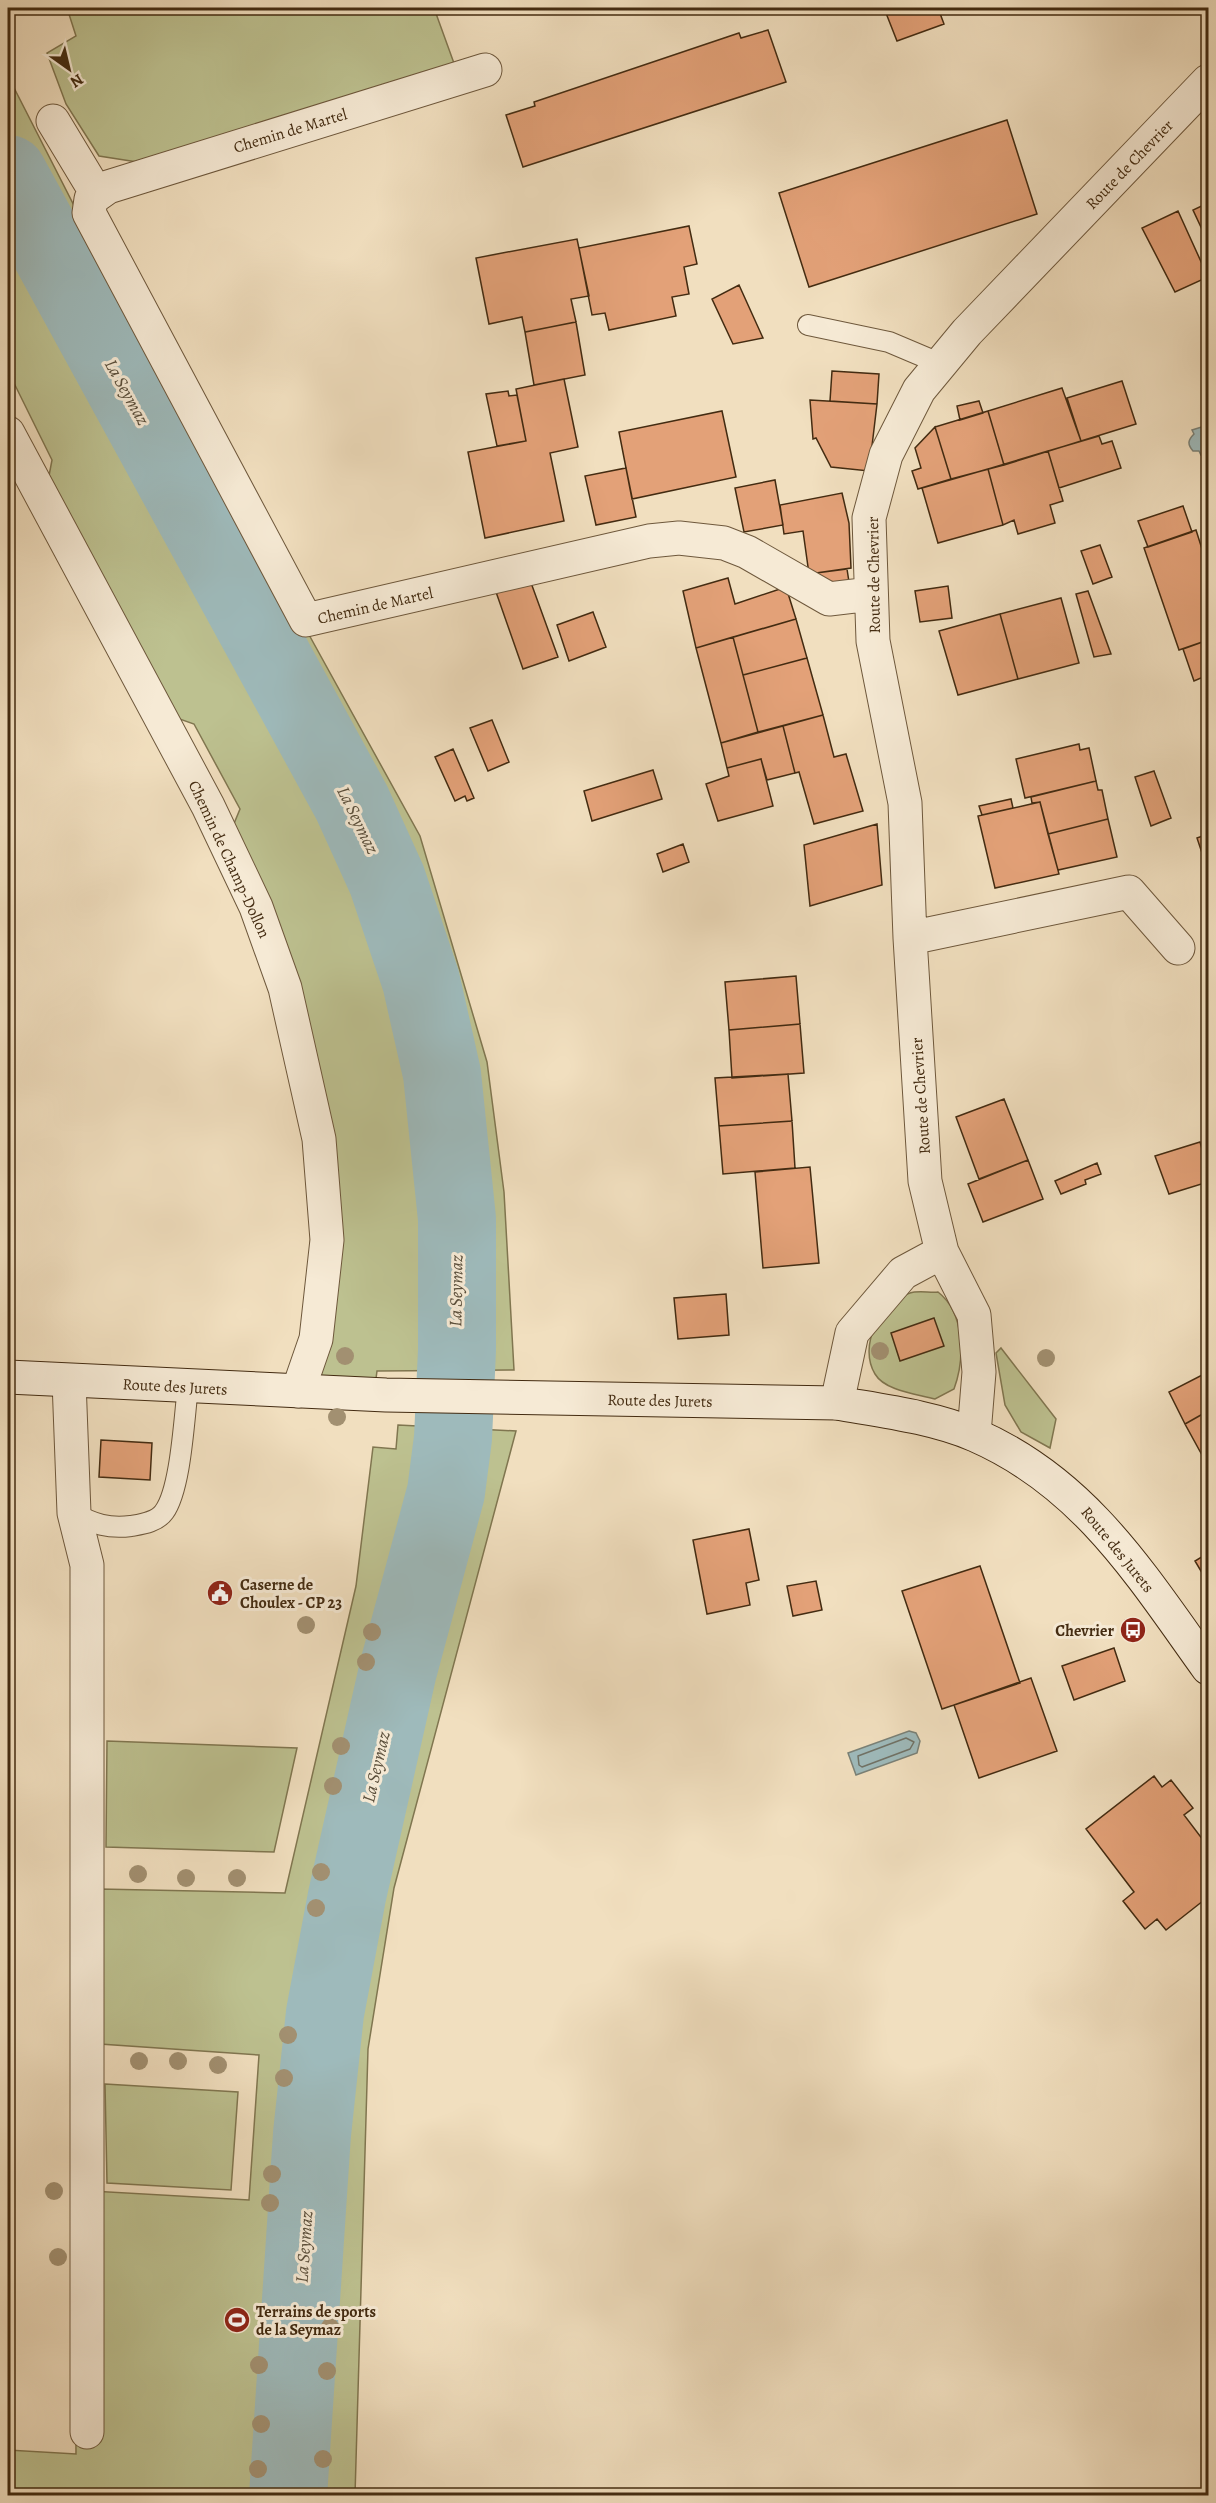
<svg xmlns="http://www.w3.org/2000/svg" width="1216" height="2503" font-family="Alegreya,serif">
<style>
.green{fill:#bdc190;stroke:#807650;stroke-width:1.5}
.water{fill:#9ebabb;stroke:#7a8177;stroke-width:1.5}
.lines{fill:none;stroke-linecap:round;stroke-linejoin:round}
.shore{stroke:#707266;stroke-width:1.5}
.river{stroke:#9ebabb;stroke-width:78}
.building{fill:#e3a178;stroke:#432b11;stroke-width:1.5}
.lane-casing{stroke:#6e583c;stroke-width:22}
.street-casing{stroke:#6e583c;stroke-width:35}
.secondary-casing{stroke:#432b11;stroke-width:35}
.lane{stroke:#f6ead5;stroke-width:20}
.street{stroke:#f6ead5;stroke-width:33}
.secondary{stroke:#f6ead5;stroke-width:33}
.tree{fill:#a29071}
.labels{text-anchor:middle;stroke-width:6;stroke-linejoin:round;paint-order:stroke}
.street-label{font-size:16px;fill:#432b11;stroke:#f6ead5}
.poi-label{font-size:16px;font-weight:bold;fill:#432b11;stroke:#f6ead5;text-anchor:start}
.water-label{font-size:18px;font-style:italic;fill:#5a4f3c;stroke:#f6ead5}
</style>
<rect width="100%" height="100%" fill="#f1dfbf"/>
<filter id="stains"><feTurbulence type="fractalNoise" baseFrequency=".00333" numOctaves="4"/><feColorMatrix values="0 0 0 0 .2 0 0 0 0 .09 0 0 0 0 .02 0 0 0 .5 -.17"/></filter>
<radialGradient id="worn" r=".72"><stop offset=".6" stop-color="#630" stop-opacity="0"/><stop offset="1" stop-color="#630" stop-opacity=".3"/></radialGradient>
<path class="green" d="M67,8H434L455,66L150,164L99,156L66,104L47,53L76,36Z
M8,76L274,598L298,634L308,633L420,836L487,1062L504,1192L514,1370L377,1371L374,1394L298,1391L319,1139L226,843L240,809L194,724L157,711L44,502L52,460L11,377L8,376Z
M938,1292C965,1313 965,1359 954,1389L935,1399C917,1394 885,1391 875,1374C858,1346 880,1302 910,1293C918,1290 930,1293 938,1292Z
M1001,1348L1056,1419L1050,1448L1021,1432L1005,1405L996,1353Z
M398,1425L516,1431L394,1888L368,2049L355,2495H8V2450L76,2454L74,2190L249,2200L259,2055L100,2044V1889L285,1893L356,1586L373,1447L396,1449Z
M107,1741L297,1748L274,1852L106,1847Z
M105,2084L238,2092L231,2190L107,2183Z"/>
<path class="water" d="M1208,425V453L1201,455L1199,451H1193C1187,444 1188,440 1194,434L1192,430Z
M909,1731L916,1733L920,1741L917,1753L856,1775L848,1753Z"/>
<g class="lines">
<path class="shore" d="M906,1738L914,1742L910,1749L862,1767L859,1765L858,1756Z"/>
<path class="river" d="M8,174L352,803L387,880L421,981L442,1074L457,1219V1350L453,1438L446,1492L398,1670L347,1896L325,2013L312,2134L288,2496"/>
</g>
<path class="building" d="M673,8H692L675,14Z
M884,8H938L944,24L897,41Z
M768,30L786,82L523,167L506,115L535,106L534,102L739,33L741,38Z
M1007,120L1037,214L809,287L779,193Z
M1208,203V239L1207,240L1193,210Z
M1178,211L1208,277L1175,292L1142,228Z
M689,226L697,264L684,267L689,294L672,297L676,316L609,330L605,313L592,315L579,248Z
M577,239L589,296L571,299L576,322L525,332L522,317L489,324L476,258Z
M739,285L763,338L733,344L712,299Z
M576,322L585,375L534,385L525,332Z
M832,371L879,374L877,404L830,401Z
M564,379L578,447L550,453L564,521L485,538L468,452L526,441L516,389Z
M1122,381L1136,424L1081,441L1067,398Z
M1062,388L1081,441L1004,465L988,411Z
M508,391L509,396L517,395L526,441L497,446L486,394Z
M810,400L877,404L869,471L831,467L816,438L813,439Z
M979,401L983,413L960,420L957,406Z
M722,411L736,477L632,499L619,432Z
M988,411L1004,465L951,479L935,427Z
M935,427L951,479L918,489L912,471L921,468L915,448Z
M1099,436L1102,444L1112,441L1121,468L1059,488L1048,451Z
M1048,451L1063,501L1050,505L1055,523L1018,534L1014,520L1003,525L988,469Z
M626,468L636,517L596,525L585,476Z
M988,469L1003,525L938,543L922,488Z
M775,480L783,525L744,532L735,488Z
M842,493L849,523L851,568L809,574L803,531L784,534L780,505Z
M1183,506L1192,532L1148,547L1138,521Z
M1196,530L1208,568V640L1179,650L1144,548Z
M1100,545L1112,577L1093,584L1081,551Z
M847,569L849,582H818L816,573Z
M728,578L735,604L786,587L796,619L696,648L683,591Z
M530,580L558,657L523,669L496,592Z
M948,586L952,618L920,622L915,591Z
M1088,591L1111,654L1094,657L1076,594Z
M1061,598L1079,663L1018,679L1000,614Z
M593,612L606,647L569,661L557,625Z
M1000,614L1018,679L958,695L939,631Z
M796,619L807,658L743,675L733,637Z
M733,637L758,732L721,743L696,648Z
M1208,640V675L1194,681L1183,649Z
M807,658L823,715L758,732L743,675Z
M823,715L834,757L846,754L863,811L814,824L799,772L795,773L783,726Z
M492,720L509,762L488,771L470,728Z
M783,726L795,773L767,780L761,759L727,768L721,743Z
M1079,744L1080,750L1089,748L1096,781L1025,798L1016,759Z
M453,749L474,798L467,801L465,796L455,801L435,757Z
M761,759L773,806L718,821L706,784L729,776L727,768Z
M653,770L662,799L592,821L584,791Z
M1154,771L1171,818L1151,826L1135,777Z
M1096,781L1098,790H1102L1108,819L1048,834L1040,802L1032,803L1031,797Z
M1011,799L1013,808L982,815L979,806Z
M1040,802L1059,874L995,888L978,816Z
M1108,819L1117,857L1058,870L1048,834Z
M877,824L882,885L810,906L804,845Z
M1208,834V871L1197,838Z
M683,844L689,862L663,872L657,854Z
M796,976L800,1024L729,1030L725,982Z
M800,1024L804,1073L732,1078L729,1030Z
M788,1074L792,1121L719,1126L715,1078Z
M1004,1099L1028,1160L979,1179L956,1117Z
M792,1121L795,1168L723,1174L719,1126Z
M1200,1142L1208,1170V1182L1169,1194L1155,1156Z
M1028,1160L1043,1199L983,1222L968,1184Z
M1097,1163L1101,1174L1085,1180L1086,1184L1061,1194L1055,1181Z
M810,1167L819,1263L763,1268L755,1172Z
M726,1294L729,1335L678,1339L674,1298Z
M934,1318L944,1346L900,1361L891,1333Z
M1208,1372V1411L1185,1424L1169,1392Z
M1208,1411V1466L1185,1424Z
M101,1440L152,1443L150,1480L99,1477Z
M749,1529L759,1580L746,1583L750,1605L707,1614L693,1540Z
M1208,1553V1583L1195,1561Z
M980,1566L1020,1683L942,1709L902,1591Z
M816,1581L822,1610L793,1616L787,1586Z
M1114,1648L1125,1681L1074,1700L1062,1666Z
M1031,1678L1057,1751L979,1778L954,1705Z
M1154,1776L1162,1787L1171,1780L1193,1808L1184,1815L1203,1840L1208,1836V1897L1166,1930L1157,1919L1145,1929L1123,1901L1134,1892L1086,1829Z"/>
<g class="lines">
<g class="lane-casing">
<path id="lane" d="M808,325L889,342L941,364
M74,1513C93,1524 109,1529 131,1526C142,1524 157,1522 164,1512C181,1489 184,1418 188,1387"/>
</g>
<g class="street-casing">
<path id="street" d="M485,70L108,187L91,199L89,213L306,620L649,541L679,538L724,543L747,552L829,599L871,594
M53,121L97,194
M8,433L208,806L256,907L285,988L319,1139L327,1240L316,1339L298,1391
M910,938L1129,892L1178,948
M69,1381L74,1513L87,1565V2432
M837,1403L852,1333L903,1273L942,1252
M974,1434L979,1372L974,1315L942,1252L925,1181L910,938L905,803L873,641L869,518L886,455L919,390L967,332L1208,81"/>
</g>
<g class="secondary-casing">
<path id="secondary" d="M8,1377L386,1395L837,1403C883,1411 933,1417 975,1435C1085,1483 1141,1575 1208,1668"/>
</g>
<use href="#lane" class="lane"/>
<use href="#street" class="street"/>
<use href="#secondary" class="secondary"/>
</g>
<g class="tree">
<circle cx="880" cy="1351" r="9"/>
<circle cx="345" cy="1356" r="9"/>
<circle cx="1046" cy="1358" r="9"/>
<circle cx="337" cy="1417" r="9"/>
<circle cx="306" cy="1625" r="9"/>
<circle cx="372" cy="1632" r="9"/>
<circle cx="366" cy="1662" r="9"/>
<circle cx="341" cy="1746" r="9"/>
<circle cx="333" cy="1786" r="9"/>
<circle cx="321" cy="1872" r="9"/>
<circle cx="138" cy="1874" r="9"/>
<circle cx="186" cy="1878" r="9"/>
<circle cx="237" cy="1878" r="9"/>
<circle cx="316" cy="1908" r="9"/>
<circle cx="288" cy="2035" r="9"/>
<circle cx="139" cy="2061" r="9"/>
<circle cx="178" cy="2061" r="9"/>
<circle cx="218" cy="2065" r="9"/>
<circle cx="284" cy="2078" r="9"/>
<circle cx="272" cy="2174" r="9"/>
<circle cx="54" cy="2191" r="9"/>
<circle cx="270" cy="2203" r="9"/>
<circle cx="58" cy="2257" r="9"/>
<circle cx="330" cy="2327" r="9"/>
<circle cx="259" cy="2365" r="9"/>
<circle cx="327" cy="2371" r="9"/>
<circle cx="261" cy="2424" r="9"/>
<circle cx="323" cy="2459" r="9"/>
<circle cx="258" cy="2469" r="9"/>
</g>
<defs>
<g id="civic-disc" transform="scale(1.35)"><circle r="9.5" fill="#8f2418" stroke="#f6ead5"/><path d="M-.6-6.5H3V-4.5H.6V-3L4-1V1h2V6H-6V1h2V-1L-.6-3ZM-1.2 2.5V6h2.4V2.5Z" fill="#fff"/></g>
<g id="bus-disc" transform="scale(1.35)"><circle r="9.5" fill="#8f2418" stroke="#f6ead5"/><path d="M-5-6H5V4H4V6H2V4H-2V6H-4V4H-5ZM-3.5-4V0h7V-4ZM-3.5 1.2v1.5H-2V1.2ZM2 1.2v1.5H3.5V1.2Z" fill="#fff"/></g>
<g id="stadium-disc" transform="scale(1.35)"><circle r="9.5" fill="#8f2418" stroke="#f6ead5"/><path d="M0-5a6.5 5 0 1 0 0 10a6.5 5 0 1 0 0-10ZM-3.5-1.8h7v3.6h-7Z" fill="#fff"/></g>
</defs>
<g fill-rule="evenodd">
<use href="#civic-disc" x="220" y="1593"/>
<use href="#bus-disc" x="1133" y="1630"/>
<use href="#stadium-disc" x="237" y="2320"/>
</g>
<g class="labels">
<g class="street-label">
<text transform="translate(290 130) rotate(-17)" y="6">Chemin de Martel</text>
<text transform="translate(1129 164) rotate(-46)" y="6">Route de Chevrier</text>
<text transform="translate(873 575) rotate(-91)" y="6">Route de Chevrier</text>
<text transform="translate(375 605) rotate(-13)" y="6">Chemin de Martel</text>
<text transform="translate(230 859) rotate(65)" y="6">Chemin de Champ-Dollon</text>
<text transform="translate(920 1096) rotate(-94)" y="6">Route de Chevrier</text>
<text transform="translate(175 1386) rotate(3)" y="6">Route des Jurets</text>
<text transform="translate(660 1400) rotate(1)" y="6">Route des Jurets</text>
<text transform="translate(1118 1549) rotate(51)" y="6">Route des Jurets</text>
</g>
<g class="poi-label">
<text x="240" y="1590">Caserne de<tspan x="240" dy="18">Choulex - CP 23</tspan></text>
<text x="1114" y="1636" text-anchor="end">Chevrier</text>
<text x="256" y="2317">Terrains de sports<tspan x="256" dy="18">de la Seymaz</tspan></text>
</g>
<g class="water-label">
<text transform="translate(127 392) rotate(61)" y="6">La Seymaz</text>
<text transform="translate(358 820) rotate(64)" y="6">La Seymaz</text>
<text transform="translate(456 1291) rotate(-89)" y="6">La Seymaz</text>
<text transform="translate(376 1767) rotate(-77)" y="6">La Seymaz</text>
<text transform="translate(304 2247) rotate(-86)" y="6">La Seymaz</text>
</g>
</g>
<rect width="1216" height="2503" fill="none" stroke="#f1dfbf" stroke-width="30"/>
<rect x="9" y="9" width="1198" height="2485" fill="none" stroke="#432b11" stroke-width="3"/>
<rect x="15" y="15" width="1186" height="2473" fill="none" stroke="#432b11" stroke-width="1.5"/>
<g transform="translate(69 69) rotate(146)" stroke="#f6ead5" stroke-width="4.5" paint-order="stroke">
<path d="M0-4.5L10 22L0 15L-10 22Z" fill="#432b11"/>
<text y="-9" font-size="16" font-weight="bold" text-anchor="middle" fill="#432b11">N</text>
</g>
<rect width="100%" height="100%" filter="url(#stains)"/>
<rect width="100%" height="100%" fill="url(#worn)"/>
</svg>
